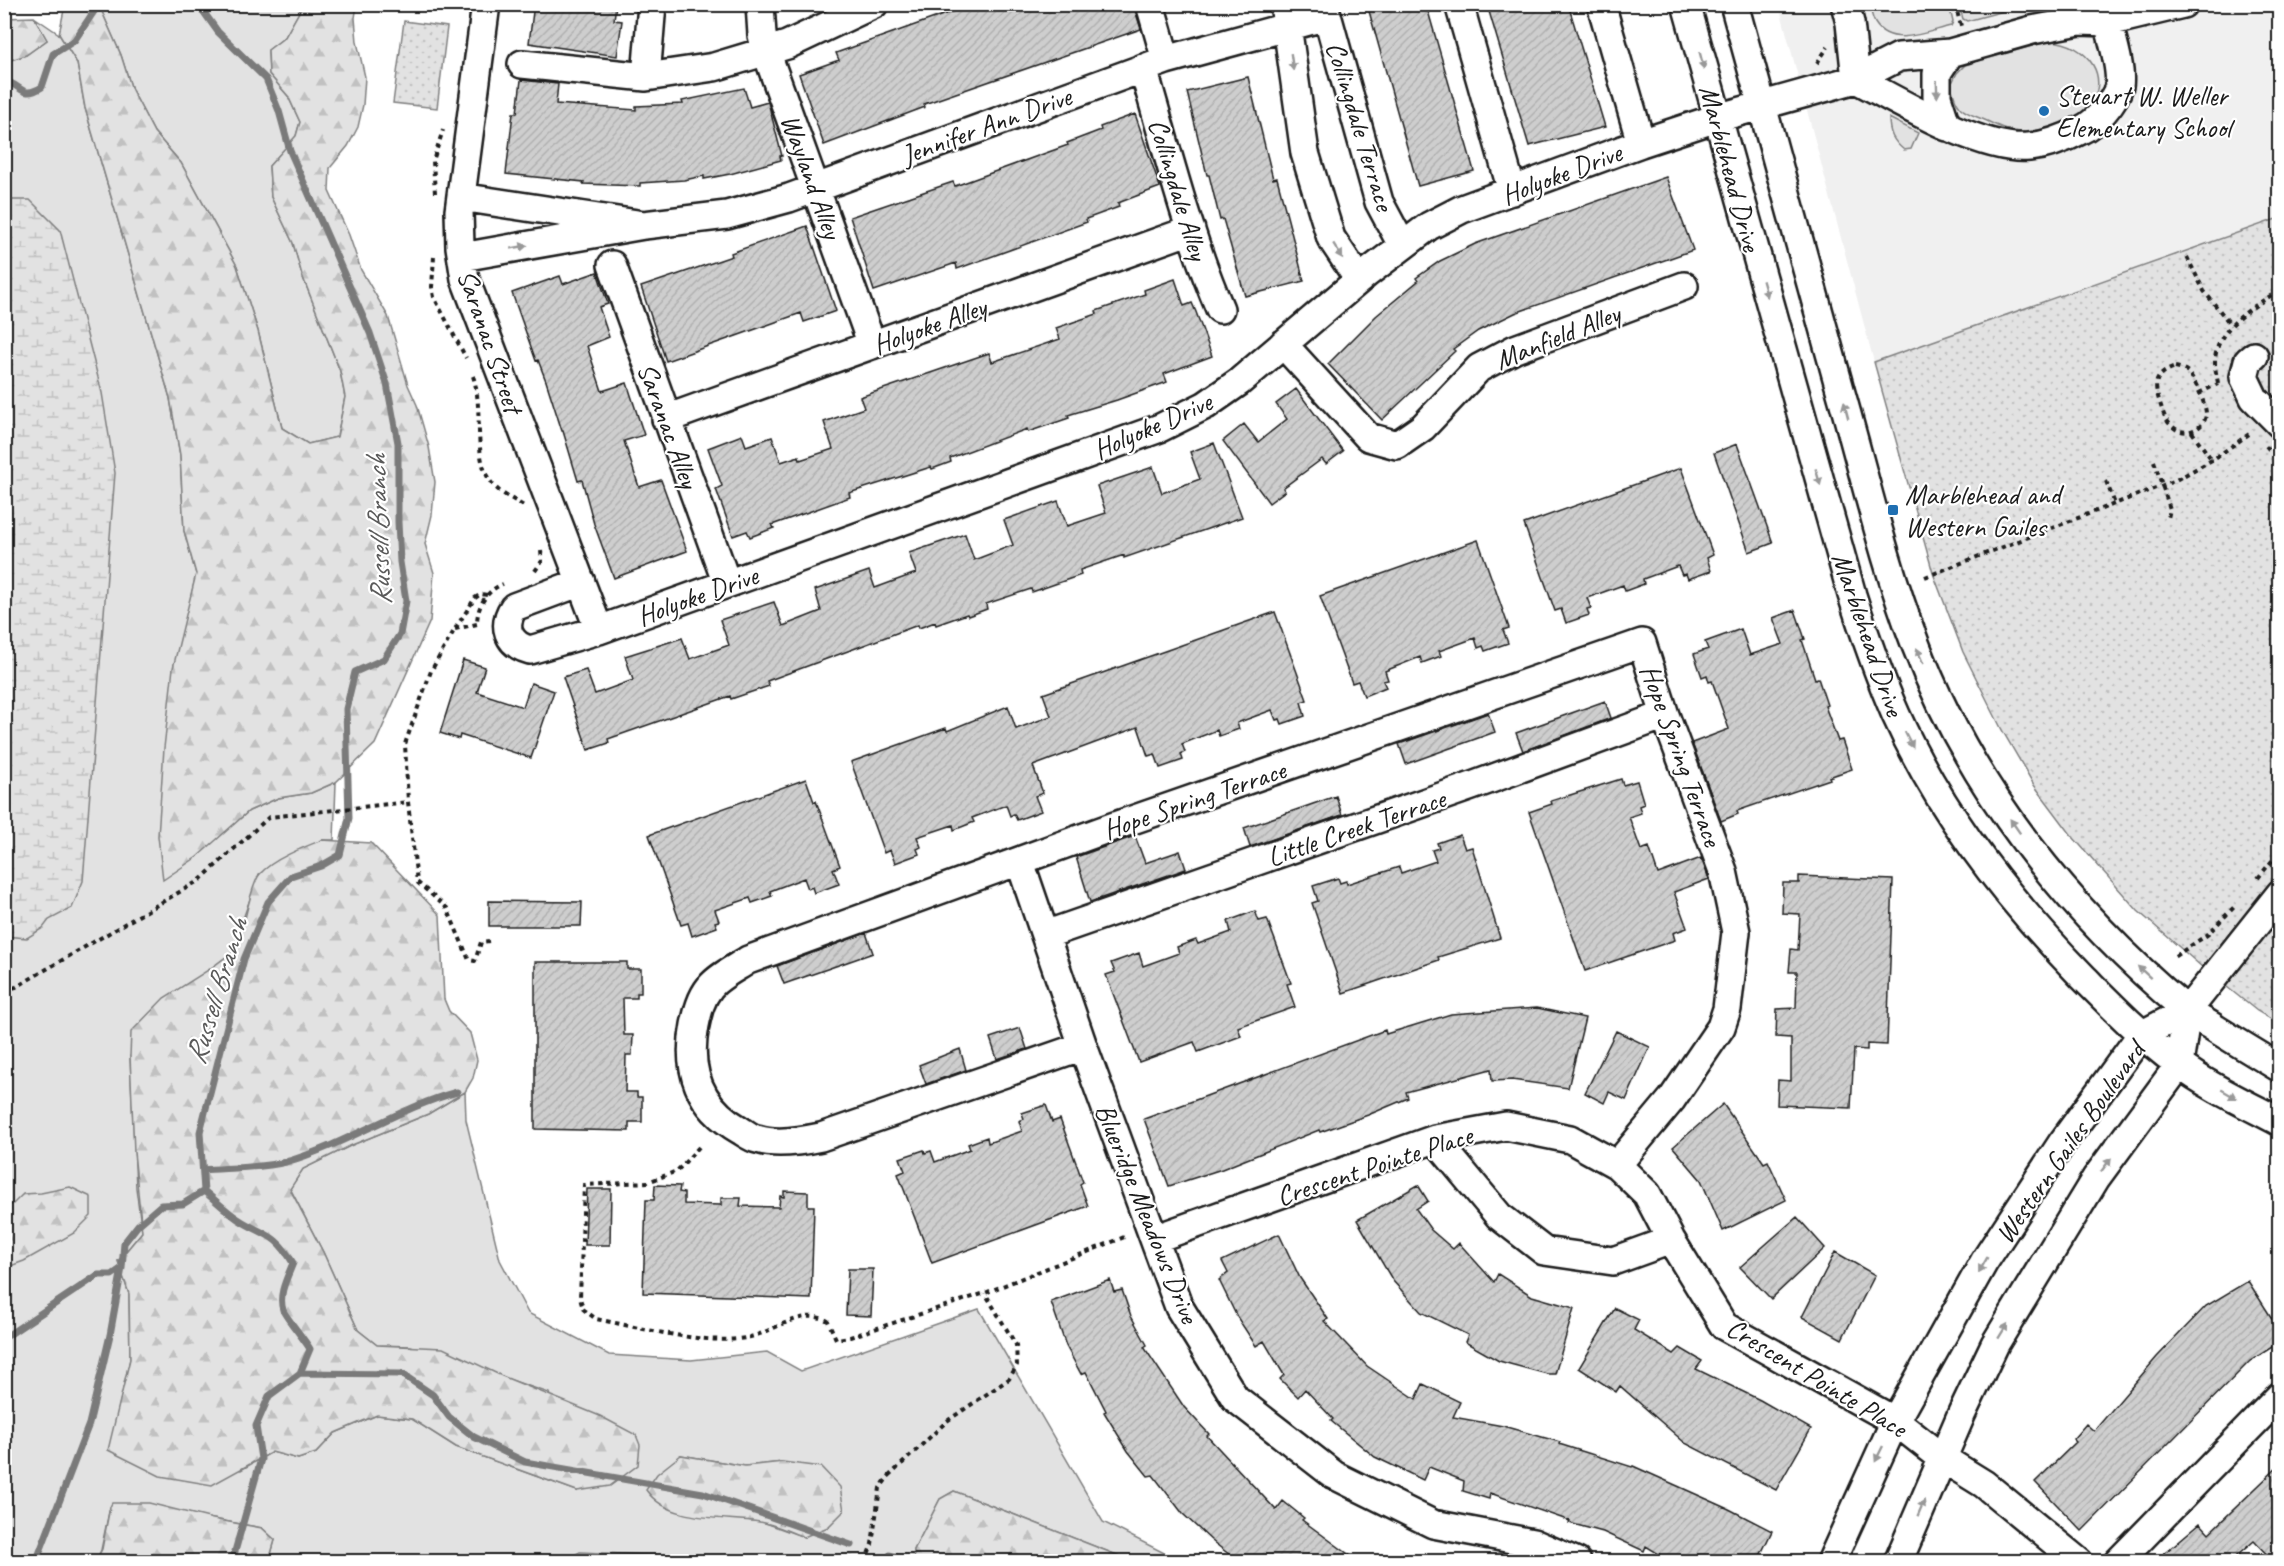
<svg xmlns="http://www.w3.org/2000/svg" width="2284" height="1566" font-family="Caveat,sans-serif">
<style>
.built{fill:#f0f0f0}
.grass{fill:#e2e2e2;stroke:#7f7f7f;stroke-width:1.5;fill-rule:evenodd}
.forest{fill:url(#forest-firs);stroke:#7f7f7f;stroke-width:1.5}
.wetland{fill:url(#wetland-marsh);stroke:#7f7f7f;stroke-width:1.5}
.park{fill:url(#park-dots);stroke:#7f7f7f;stroke-width:1.5}
.lines{fill:none;stroke-linecap:round;stroke-linejoin:round}
.stream{stroke:#7a7a7a;stroke-width:7}
.building{fill:url(#building-hatch);stroke:#1c1c1c;stroke-width:1.5}
.minor-casing{stroke:#1c1c1c;stroke-width:32}
.path{stroke:#1c1c1c;stroke-width:4;stroke-dasharray:4.5 4.5;stroke-linecap:butt}
.minor{stroke:#fff;stroke-width:27}
.oneway{fill:#999}
.poi-dot{fill:#1f6fb2;stroke:#fff;stroke-width:2}
.labels{text-anchor:middle;stroke-width:4.5;stroke-linejoin:round;paint-order:stroke}
.poi-label{font-size:28px;fill:#1c1c1c;stroke:#fff;text-anchor:start}
.street-label{font-size:28px;fill:#1c1c1c;stroke:#fff}
.water-label{font-size:30px;font-style:italic;fill:#5a5a5a;stroke:#fff}
</style>
<defs>
<pattern id="forest-firs" width="22" height="20" patternUnits="userSpaceOnUse" patternTransform="scale(1.5)"><rect width="22" height="20" fill="#e2e2e2"/><path d="M5 1l3.5 6h-7zM16 11l3.5 6h-7z" fill="#c1c1c1"/></pattern>
<pattern id="wetland-marsh" width="20" height="14" patternUnits="userSpaceOnUse" patternTransform="scale(1.5)"><rect width="20" height="14" fill="#e2e2e2"/><path d="M1 5h8M5 5V1M11 12h8M15 12V8" fill="none" stroke="#c1c1c1"/></pattern>
<pattern id="park-dots" width="8" height="8" patternUnits="userSpaceOnUse" patternTransform="scale(1.5)"><rect width="8" height="8" fill="#e2e2e2"/><path d="M2 2h.1M6 6h.1" fill="none" stroke="#c1c1c1" stroke-width="1.8" stroke-linecap="round"/></pattern>
<pattern id="building-hatch" width="6" height="6" patternUnits="userSpaceOnUse" patternTransform="scale(1.5)"><rect width="6" height="6" fill="#cecece"/><path d="M-1 1l2-2M0 6l6-6M5 7l2-2" fill="none" stroke="#b0b0b0"/></pattern>
</defs>
<rect width="100%" height="100%" fill="#fff"/>
<filter id="ink" filterUnits="userSpaceOnUse"><feTurbulence type="fractalNoise" baseFrequency=".0167" numOctaves="2"/><feDisplacementMap in="SourceGraphic" scale="12" xChannelSelector="R" yChannelSelector="G"/><feConvolveMatrix kernelMatrix="1 2 1 2 8 2 1 2 1" color-interpolation-filters="sRGB"/></filter>
<g filter="url(#ink)">
<path class="built" d="M1779,5H2279V218L1874,362Z"/>
<path class="grass" d="M99,5H303L285,37L268,50L269,74L288,96L300,122L296,136L269,166L271,197L293,243L302,275L340,371L345,397L337,437L308,444L282,428L258,331L237,266L181,163L154,132L132,90L121,55Z
M1869,5H1899L1900,9L1917,5H1930L1932,8L1949,5L1953,22L1951,26C1929,31 1891,49 1875,23C1872,18 1871,10 1869,5Z
M1959,5V4L2026,5L1967,21L1963,19Z
M34,17L59,34L77,63L85,108L170,398L180,455L184,531L196,574L190,601L226,830L249,811L278,798L311,793L336,782L334,840H322L259,874L244,916L239,947L210,969L130,1056L136,1188L142,1232L118,1261L129,1294L130,1359L109,1450L241,1470L272,1452L298,1459L316,1453L335,1433L377,1415L412,1419L456,1447L577,1491L549,1393L411,1346L377,1345L358,1330L323,1252L290,1188L303,1169L352,1145L428,1114L465,1092L466,1120L500,1260L528,1313L609,1355L691,1360L767,1352L801,1371L979,1309L1103,1522L1180,1561H1132L954,1491L940,1499L914,1550V1561H860L852,1557L819,1555L805,1561L683,1562L667,1556L580,1552L561,1562L269,1561L275,1540L262,1528L213,1519L110,1507L101,1550L96,1561H5L4,62L26,55L47,40ZM681,1455L745,1466L783,1462L804,1537L763,1522L730,1518Z
M2050,41C2088,43 2114,79 2086,111C2071,127 2034,135 2013,131C2004,129 1995,125 1987,121C1963,111 1957,112 1951,85L1957,73L1965,65Z
M1889,118L1918,133L1911,149L1904,150C1893,141 1889,133 1889,118Z"/>
<path class="forest" d="M65,5H99L121,55L132,90L154,132L181,163L237,266L258,331L282,428L308,444L337,437L345,397L340,371L302,275L293,243L271,197L269,166L296,136L300,122L288,96L269,74L268,50L285,37L303,5H357L355,18L357,42L365,77L363,105L358,127L348,146L330,168L329,191L349,235L361,270L388,316L408,385L417,405L429,447L435,482L432,515L425,544L434,573L430,621L375,744L336,782L311,793L278,798L249,811L197,857L163,880L158,836L164,748L173,668L196,574L184,531L180,455L170,398L85,108L77,63L59,34Z
M34,17L47,40L26,55L5,62V18Z
M322,840L371,843L440,915L444,999L449,1011L470,1033L477,1060L473,1078L465,1092L428,1114L352,1145L303,1169L290,1189L323,1252L358,1330L377,1345L443,1348L502,1376L600,1416L636,1435L640,1445L638,1465L610,1486L577,1491L456,1447L412,1419L377,1415L335,1433L316,1453L298,1459L272,1452L212,1485L160,1476L108,1450L130,1359L129,1294L118,1261L142,1232L134,1152L130,1056L131,1032L164,998L210,969L239,947C242,932 251,884 260,874C273,859 304,847 322,840Z
M70,1187L91,1197V1216L74,1233L24,1261L5,1268V1208L13,1204L23,1194L41,1193Z
M681,1455L745,1466L783,1462L821,1467L840,1487L844,1511L828,1527L804,1537C790,1532 775,1524 760,1522C724,1516 670,1524 646,1490L657,1474Z
M954,1491L1132,1561H914V1550L940,1499Z
M112,1503H149L213,1519L262,1528L275,1540L269,1561H96L102,1549L110,1507Z"/>
<path class="wetland" d="M4,200H30L60,230L102,393L115,473L83,881L72,908L49,920L43,928L27,938L4,936V536L7,526L4,513Z"/>
<path class="park" d="M404,21L447,27L437,108L393,103Z
M2279,218V1024L2257,1011L2202,967L2138,911L2073,837L2034,785L2002,730L1963,652L1933,573L1874,362Z"/>
<g class="lines">
<path class="stream" d="M198,4L218,32L266,79L279,111L290,151L370,333L387,384L398,443V522L400,562L406,601L400,634L384,659L355,672L346,709L349,818L340,855L321,866L291,876L268,902L244,959L200,1132L204,1191C215,1200 226,1211 238,1219C264,1236 275,1232 293,1263C287,1278 278,1294 283,1310C284,1315 305,1340 310,1349L300,1373L269,1396L256,1426L261,1459L232,1562
M4,81C22,84 21,100 42,87L53,54L74,41L99,4
M203,1170C227,1168 263,1168 286,1162C345,1145 398,1108 457,1092
M4,1338L98,1275H112L122,1268L124,1243L138,1225L161,1205L183,1204L204,1191
M300,1373L402,1374L433,1395L449,1417L474,1437L525,1462L703,1493L851,1545
M890,1555L912,1562
M36,1562L89,1424L110,1335L122,1268"/>
</g>
<path class="building" d="M534,4H616L614,20L622,21L617,56L529,43Z
M974,4H1133L1141,29L924,104L925,107L824,145L799,74L839,60L836,53Z
M1367,4H1426L1474,171L1418,186Z
M1498,4H1568L1605,127L1529,146L1488,8Z
M1248,77L1273,179L1277,178L1304,281L1245,296L1223,219L1220,220L1209,175H1207L1187,92Z
M521,80L558,84L556,104L636,110V106L683,104L682,101L744,88L750,107L768,102L782,156H780L781,160L730,174L704,179V176L684,180L640,183V186L583,184L584,182L506,174L513,113H517Z
M1135,114L1160,187L1118,203L1119,207L1086,219L1087,222L957,269L956,263L874,291L850,217L953,182L955,186L1068,145L1067,143L1101,130L1100,127Z
M1666,177L1693,250L1515,313L1478,331L1453,349L1455,351L1382,420L1328,364L1376,316L1418,281L1416,278L1440,261L1475,244Z
M807,226L836,311L804,322L801,313L666,361L641,287L732,256L731,253Z
M597,272L608,304L599,307L609,337L587,346L602,391L627,383L644,435L624,441L639,487L661,480L687,551L614,578L594,524L582,480L578,481L563,431H562L546,381L538,360L536,361L512,293L560,276L563,284Z
M1175,279L1184,306L1192,303L1196,312L1212,356L1164,374L1167,382L1117,400L1068,415L1069,418L1028,432L1027,429L950,458L951,462L932,469L931,467L849,493L850,497L772,525L774,528L750,537L747,531L733,536L716,489L722,486L708,448L742,435L746,446L772,437L781,462L799,456L800,460L833,449L824,422L864,408L860,397L989,353L992,362L1060,339L1056,328L1097,314L1096,311L1145,294L1144,290Z
M1296,389L1343,451L1326,464L1322,459L1283,488L1285,491L1269,503L1223,441L1244,424L1258,442L1287,419L1276,404Z
M1214,443L1242,517L1124,558V555L1080,570L1081,575L1032,592L1031,589L986,604L987,609L968,616L967,614L936,625L935,622L919,628L918,625L767,681L769,686L731,699L730,696L608,739L609,743L588,750L563,677L586,670L595,694L633,680L625,656L682,638L690,659L729,645L720,620L774,602L783,626L821,611L815,590L869,571L875,588L916,573L909,553L965,534L974,560L1013,545L1004,520L1058,501L1067,526L1106,513L1097,486L1153,467L1162,493L1200,479L1190,452Z
M1737,444L1773,543L1749,552L1714,453Z
M1681,468L1713,555L1707,558L1711,571L1688,579L1686,574L1682,575L1678,566L1643,579L1644,584L1625,591L1623,585L1587,598L1591,608L1587,609L1589,615L1566,623L1561,609L1555,611L1524,524Z
M1478,540L1509,628L1503,630L1508,643L1485,651L1483,646L1478,648L1475,638L1439,651L1441,656L1422,663L1420,657L1385,671L1388,680L1383,681L1386,687L1364,696L1358,681L1352,683L1320,596Z
M1795,610L1805,639L1802,640L1815,679L1818,678L1827,705L1825,706L1838,741L1842,740L1852,769L1829,777L1830,779L1737,811L1738,814L1721,821L1692,743L1729,729L1712,681L1709,682L1707,675L1702,677L1694,654L1708,649L1705,642L1741,629L1750,655L1783,644L1773,618Z
M1275,612L1307,700L1301,702L1305,716L1282,724L1280,719L1276,720L1272,710L1237,723L1239,729L1219,736L1217,730L1182,744L1185,752L1181,754L1183,760L1160,768L1155,754L1148,756L1138,727L1033,766L1043,793L1035,796L1041,811L1017,820L1014,814L1010,816L1006,805L972,818L974,822L954,830L953,825L917,837L921,847L917,849L919,854L895,863L890,850L884,853L851,762L946,728L947,731L1008,706L1016,729L1051,716L1043,694Z
M463,660L485,667L477,692L523,707L531,683L554,691L531,758L460,735L459,739L440,733Z
M1605,701L1611,718L1523,751L1516,733Z
M1488,713L1495,732L1406,764L1399,744Z
M806,779L814,802L816,801L840,866L833,869L839,884L814,893L812,887L808,889L804,878L770,891L772,896L752,903L750,898L715,910L719,921L715,922L717,927L692,936L688,923L681,925L649,835Z
M1621,779L1623,785L1637,781L1644,804L1639,806L1641,813L1629,817L1641,850L1649,847L1658,874L1701,858L1709,879L1674,892L1687,928L1673,933L1675,940L1585,971L1529,812L1552,804L1551,801Z
M1336,796L1342,815L1250,847L1244,828Z
M1460,835L1465,849L1472,847L1500,938L1438,957L1439,960L1343,993L1312,903L1318,901L1313,886L1338,878L1340,883L1346,881L1347,884L1399,867L1401,873L1436,861L1432,850L1439,848L1437,843Z
M1135,836L1145,863L1180,851L1186,869L1090,902L1076,857Z
M1799,876L1893,880L1887,1045L1867,1044V1050L1854,1049L1851,1108L1777,1105L1778,1080L1791,1081V1038L1776,1037L1777,1009L1796,1008L1797,972H1789L1791,949L1798,950L1800,914L1782,913L1783,883H1799Z
M489,901L582,902L581,926H489Z
M1255,911L1259,921L1267,919L1291,983L1287,984L1295,1007L1238,1027L1241,1036L1198,1052L1194,1042L1139,1062L1106,975L1115,972L1111,963L1139,953L1143,966L1179,953L1177,947L1196,940L1198,944L1231,932L1228,921Z
M866,933L873,953L784,984L777,966Z
M535,962H627V969H641V993H637V998H623L624,1035H633L632,1055H626L625,1092H637V1097H642V1122H629V1131L535,1129Z
M1537,1008L1585,1018L1568,1088L1512,1080L1492,1081L1491,1069L1406,1092L1408,1098L1368,1115L1320,1132L1319,1130L1222,1169L1169,1186L1144,1119L1385,1030L1386,1034L1451,1014Z
M1020,1028L1027,1049L997,1059L990,1038Z
M1616,1031L1650,1047L1626,1100L1609,1092L1604,1103L1585,1093Z
M960,1049L966,1070L926,1084L919,1065Z
M1723,1104L1764,1163L1768,1161L1786,1200L1723,1231L1701,1180L1673,1147Z
M1046,1105L1052,1122L1060,1119L1083,1182L1080,1184L1088,1206L932,1263L898,1174L905,1171L900,1158L924,1150L925,1153L931,1151L935,1162L970,1149L968,1144L987,1137L988,1143L1022,1131L1019,1121L1024,1119L1022,1113Z
M655,1185L680,1186L679,1192L684,1193V1204L721,1205V1198H741L740,1206L779,1207L780,1196L784,1197V1191L808,1192V1206H814L811,1299L643,1293L646,1200H654Z
M1418,1185L1428,1201L1416,1209L1431,1230L1453,1249L1459,1243L1494,1282L1498,1274L1532,1296L1574,1308L1555,1374H1547L1499,1361L1465,1342L1468,1335L1421,1312L1393,1281L1357,1220Z
M587,1189H611L610,1245H585Z
M1797,1217L1825,1248L1771,1299L1740,1267Z
M1279,1234L1300,1278L1328,1319L1324,1321L1367,1366L1416,1399L1423,1384L1460,1402L1453,1417L1503,1426L1560,1442L1559,1444L1632,1467L1633,1466L1729,1509L1772,1531L1757,1562H1672L1646,1546L1644,1551L1603,1532L1569,1523L1570,1521L1490,1493L1489,1499L1463,1491L1464,1481L1429,1467L1423,1480L1375,1457L1331,1421L1333,1419L1305,1389L1298,1397L1280,1379L1284,1375L1264,1341L1256,1346L1237,1317L1219,1280L1228,1273L1222,1261Z
M1835,1252L1875,1275L1842,1339L1802,1317Z
M848,1269H873L871,1316L846,1315Z
M1110,1280L1114,1292L1122,1290L1131,1316L1147,1345L1144,1347L1184,1407L1209,1434L1207,1436L1276,1510L1283,1501L1304,1518L1302,1520L1359,1562H1239L1212,1541L1183,1514L1153,1475L1148,1476L1128,1451L1104,1412L1106,1411L1086,1372L1081,1374L1066,1346L1051,1302Z
M2248,1281L2280,1331V1342L2250,1361L2082,1531L2035,1482L2076,1442L2073,1439L2086,1424L2094,1431L2157,1357L2206,1306Z
M1615,1308L1639,1320L1634,1330L1674,1354L1680,1348L1702,1361L1696,1369L1760,1400L1811,1429L1776,1490L1685,1443L1620,1386L1616,1392L1579,1368Z
M2280,1465V1562H2274L2254,1541L2230,1562H2154L2200,1523L2209,1533Z"/>
<g class="lines">
<g class="minor-casing">
<path id="minor" d="M486,4L459,211L460,247L465,279L599,630
M760,4L762,35L766,51L872,345
M1150,4L1166,60
M1284,4L1305,153L1331,238L1359,280
M1324,4L1379,202L1402,245
M1459,4L1512,191
M1601,4L1641,143
M1686,4L1852,595C1865,636 1879,676 1896,715C1940,813 2008,900 2083,977C2113,1007 2142,1037 2177,1063C2207,1086 2246,1104 2280,1122
M1734,4C1770,134 1806,264 1841,393C1865,477 1884,562 1915,643C1969,786 2068,911 2185,1009C2194,1017 2206,1022 2216,1029C2237,1042 2258,1055 2280,1068
M2080,21L2108,22C2112,39 2122,69 2119,86C2115,101 2095,124 2081,130C2064,139 2049,145 2029,147C1982,152 1898,101 1856,79L1899,57L1950,53L2032,30Z
M2108,22L2183,4
M522,64L646,77L714,67L787,45L874,4
M1143,68C1167,149 1187,232 1220,309
M646,77L652,4
M1947,127L1937,97V73L1950,53
M461,197L644,225L462,257
M644,225L727,215L789,198L1166,60L1327,16
M612,265L727,584
M1283,344L1368,437L1397,445L1423,427L1479,368L1515,349L1684,286
M2254,356L2248,361L2244,377L2254,398L2280,424
M666,419L1191,230
M581,582L514,607C502,625 507,644 530,650L599,630L1160,428L1206,405L1239,382L1366,274L1429,226L1462,209L1641,143L1717,118L1856,79L1850,23L1845,4
M1020,862L1083,1046L1179,1307L1235,1398L1334,1475L1433,1524L1533,1543L1577,1562
M1045,935L1472,786L1665,715
M1083,1046L821,1137C802,1141 775,1145 757,1139C751,1138 745,1133 740,1130C699,1107 686,1070 695,1025C698,1011 701,998 710,987C719,976 736,968 748,960L1112,827L1642,643L1665,715L1723,871L1736,932L1727,1009L1721,1027L1672,1099L1617,1165
M1435,1139L1499,1216L1544,1251L1613,1261L1671,1240
M1154,1239L1435,1139L1506,1126L1570,1139L1617,1165L1647,1194L1671,1240L1724,1326L1895,1421L1942,1458L1984,1484L2079,1562
M1831,1562L1895,1421L1984,1262L2062,1143L2141,1035L2187,1011L2280,894
M1898,1562L1962,1413L1995,1344L2096,1178L2179,1065L2187,1011
M2118,1562L2280,1396"/>
</g>
<path class="path" d="M1955,4L1961,26
M1817,63L1828,47
M435,193L433,161L443,130
M434,257L432,287L434,297L466,358
M2187,257L2204,291L2231,325
M2175,367C2180,368 2184,369 2188,372C2194,378 2207,406 2206,415C2204,430 2184,437 2173,427C2165,421 2163,412 2160,403C2153,383 2154,375 2175,367Z
M473,376C484,408 472,458 491,482C499,494 514,499 525,507
M2218,383C2217,377 2215,370 2215,364C2214,328 2253,307 2280,290
M2199,393L2218,384
M2192,432L2212,460
M2266,446L2280,461
M2154,461L2170,509L2168,518
M2106,481L2115,504
M535,571L542,561L541,551
M1925,577L2174,481L2212,460L2252,432
M487,595L481,594L475,598L455,629L431,671L405,744L408,802L417,882L447,908L469,960L475,961L481,942L489,941
M455,629L477,624C477,606 486,591 503,584
M2258,878L2280,851
M2175,956L2207,935L2236,905
M4,990L16,987L200,880L269,817L408,802
M699,1147L677,1171L648,1182L584,1185L580,1298L583,1309L596,1319C638,1327 710,1347 750,1337C775,1331 803,1307 828,1321L836,1339L850,1337L985,1293L1127,1236
M865,1562L872,1544L880,1488L888,1477L947,1421L1009,1379L1017,1365L1016,1345L985,1293"/>
<use href="#minor" class="minor"/>
</g>
<defs><path id="oneway-solid" d="M-6-.8H1V-3.2L6.5 0L1 3.2V.8H-6Z" transform="scale(1.5)"/></defs>
<g class="oneway">
<use href="#oneway-solid" transform="translate(1702 61) rotate(75)"/>
<use href="#oneway-solid" transform="translate(1292 62) rotate(82)"/>
<use href="#oneway-solid" transform="translate(1937 89) rotate(88)"/>
<use href="#oneway-solid" transform="translate(519 247) rotate(-10)"/>
<use href="#oneway-solid" transform="translate(1338 251) rotate(58)"/>
<use href="#oneway-solid" transform="translate(1765 289) rotate(74)"/>
<use href="#oneway-solid" transform="translate(1846 410) rotate(-105)"/>
<use href="#oneway-solid" transform="translate(1818 477) rotate(74)"/>
<use href="#oneway-solid" transform="translate(1920 656) rotate(-113)"/>
<use href="#oneway-solid" transform="translate(1909 740) rotate(63)"/>
<use href="#oneway-solid" transform="translate(2015 826) rotate(-125)"/>
<use href="#oneway-solid" transform="translate(2144 972) rotate(-138)"/>
<use href="#oneway-solid" transform="translate(2229 1094) rotate(30)"/>
<use href="#oneway-solid" transform="translate(2106 1165) rotate(-53)"/>
<use href="#oneway-solid" transform="translate(1983 1265) rotate(120)"/>
<use href="#oneway-solid" transform="translate(2003 1331) rotate(-58)"/>
<use href="#oneway-solid" transform="translate(1879 1454) rotate(116)"/>
<use href="#oneway-solid" transform="translate(1921 1508) rotate(-67)"/>
</g>
</g>
<g class="poi-dot">
<circle cx="2044" cy="111" r="6"/>
<rect x="1887" y="504" width="12" height="12" rx="3"/>
</g>
<g class="labels">
<g class="poi-label">
<text x="2056" y="105">Steuart W. Weller<tspan x="2056" dy="32">Elementary School</tspan></text>
<text x="1905" y="504">Marblehead and<tspan x="1905" dy="32">Western Gailes</tspan></text>
</g>
<g class="street-label">
<text transform="translate(986 125) rotate(-20)" y="10">Jennifer Ann Drive</text>
<text transform="translate(1361 126) rotate(73)" y="10">Collingdale Terrace</text>
<text transform="translate(1731 168) rotate(75)" y="10">Marblehead Drive</text>
<text transform="translate(1561 173) rotate(-21)" y="10">Holyoke Drive</text>
<text transform="translate(812 176) rotate(70)" y="10">Wayland Alley</text>
<text transform="translate(1179 189) rotate(73)" y="10">Collingdale Alley</text>
<text transform="translate(929 325) rotate(-20)" y="10">Holyoke Alley</text>
<text transform="translate(1557 336) rotate(-22)" y="10">Manfield Alley</text>
<text transform="translate(491 341) rotate(71)" y="10">Saranac Street</text>
<text transform="translate(669 425) rotate(70)" y="10">Saranac Alley</text>
<text transform="translate(1152 425) rotate(-24)" y="10">Holyoke Drive</text>
<text transform="translate(697 595) rotate(-20)" y="10">Holyoke Drive</text>
<text transform="translate(1869 634) rotate(71)" y="10">Marblehead Drive</text>
<text transform="translate(1682 755) rotate(70)" y="10">Hope Spring Terrace</text>
<text transform="translate(1194 799) rotate(-19)" y="10">Hope Spring Terrace</text>
<text transform="translate(1356 827) rotate(-19)" y="10">Little Creek Terrace</text>
<text transform="translate(2069 1142) rotate(-55)" y="10">Western Gailes Boulevard</text>
<text transform="translate(1374 1165) rotate(-18)" y="10">Crescent Pointe Place</text>
<text transform="translate(1148 1213) rotate(68)" y="10">Blueridge Meadows Drive</text>
<text transform="translate(1817 1377) rotate(31)" y="10">Crescent Pointe Place</text>
</g>
<g class="water-label">
<text transform="translate(378 530) rotate(-92)" y="10">Russell Branch</text>
<text transform="translate(216 991) rotate(-73)" y="10">Russell Branch</text>
</g>
</g>
<rect width="2284" height="1566" fill="none" stroke="#fff" stroke-width="24"/>
<rect x="12" y="12" width="2260" height="1542" fill="none" stroke="#1c1c1c" stroke-width="2" filter="url(#ink)"/>
</svg>
